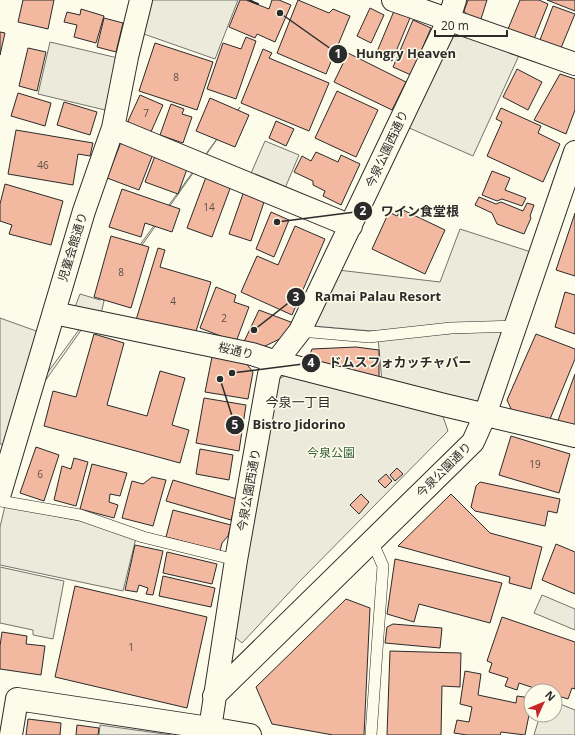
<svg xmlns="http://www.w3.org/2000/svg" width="575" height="735" font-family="'Open Sans','Noto Sans JP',sans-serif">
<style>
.green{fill:#ecebdb;stroke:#74746e}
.parking{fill:#eceadb;stroke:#74746e}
.building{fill:#f2b8a0;stroke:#2b2b2b}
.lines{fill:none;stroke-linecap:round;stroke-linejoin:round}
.lane-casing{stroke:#2b2b2b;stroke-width:12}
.street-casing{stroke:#2b2b2b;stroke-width:24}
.lane{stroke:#fdfbea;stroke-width:11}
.street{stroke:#fdfbea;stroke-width:22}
.wall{stroke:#2b2b2b;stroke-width:2}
.labels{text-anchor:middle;stroke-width:3;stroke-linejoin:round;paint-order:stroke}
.number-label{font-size:10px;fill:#5d4e48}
.street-label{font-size:12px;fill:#2b2b2b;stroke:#fdfbea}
.park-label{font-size:12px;fill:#34623c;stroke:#fdfbea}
.neighbourhood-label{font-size:13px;fill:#2b2b2b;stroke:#fdfbea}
.leader{fill:none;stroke:#2b2b2b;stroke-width:1.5}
.callout-dot{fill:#2b2b2b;stroke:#fdfbea;stroke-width:1.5}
.mark-label{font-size:12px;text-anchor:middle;font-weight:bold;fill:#fff}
.callout-label{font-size:13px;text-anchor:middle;font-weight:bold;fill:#2b2b2b;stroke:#fdfbea;stroke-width:3;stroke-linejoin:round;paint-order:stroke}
</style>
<rect width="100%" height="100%" fill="#fdfbea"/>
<path class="green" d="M291,372L441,411L448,431L299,582L242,643L235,637L237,600L279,379Z"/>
<path class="parking" d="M149,0H238L215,59L141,33Z
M454,27L521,51L473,156L407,127Z
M50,42L118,58L105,110L38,94Z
M240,107L103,300L104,301L101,314L94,312L11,429L6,445L0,444V318L39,332L15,417L92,312L75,307L80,294L100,300Z
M265,141L299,155L283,193L249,178Z
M460,229L531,252L511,323L372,331L313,326L338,270L440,282Z
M508,330L486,399L472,405L382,382L378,338Z
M5,506L81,521L136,538L123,591L0,565V527Z
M0,567L64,581L53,639L33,635V630L0,623Z
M542,595L575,609V630L534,613Z
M555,702L575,710V735H534L540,715H555Z
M100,725L171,735H99Z"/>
<path class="building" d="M23,0H54L48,29L18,22Z
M240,0H246L269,9L272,0H279L291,5L275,42L257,34L255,38L229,27Z
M298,0L329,13L333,9L350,16L326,74L277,53Z
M468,0H487L480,22L469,17L464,11Z
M520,0H539L548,4L534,39L508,29Z
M547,0H575V11Z
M553,6L575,14L561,48L540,40Z
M370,8L384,15L371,43L357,36Z
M81,9L104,16L96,43L74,37L77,25L64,22L67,12L80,15Z
M394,11L410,18L392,61L376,54Z
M104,18L123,23L116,52L97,47Z
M413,20L431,28L411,75L393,67Z
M0,32L5,33L0,55Z
M246,37L256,41L236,99L207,89L223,43L241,49Z
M155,43L213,62L197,110L139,91Z
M28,48L46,52L37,91L19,86Z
M263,49L272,53L269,58L329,83L309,131L241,103Z
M348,53L406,82L392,110L334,82Z
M517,69L542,82L528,110L503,97Z
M560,74L575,79V110L566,134L534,120Z
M337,91L378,110L356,157L315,138Z
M18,93L51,103L45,126L11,116Z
M140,95L163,105L150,134L133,127L128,121Z
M210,98L249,115L235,147L196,131Z
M64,102L97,112L90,135L57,125Z
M171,104L184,109L182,114L192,117L183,143L160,135Z
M501,108L541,126L538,133L560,144L543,182L487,156L502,122L496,119Z
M276,121L294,129L286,146L269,138Z
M16,130L93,143L90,156L78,154L73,185L8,174Z
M121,142L153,154L139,190L107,178Z
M316,152L338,162L341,155L360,164L341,205L323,196L325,191L313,185V181L294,172L302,156L311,161Z
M155,156L187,169L178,194L145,182Z
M492,171L510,178L505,190L526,198L522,206L502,199L497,201L482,195Z
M206,177L231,186L212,237L187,228Z
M5,184L63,201L51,245L9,234L12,225L0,221V204Z
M245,188L266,196L251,241L229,234Z
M122,189L180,209L172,232L145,223L141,237L109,227Z
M479,197L496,204L501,202L523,211L527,203L534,205L530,216L531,218L524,234L497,224L492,213L475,205Z
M401,209L445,230L425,274L372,249L389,212L397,216Z
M271,212L289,220L274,257L256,249Z
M575,213V276L556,270Z
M295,226L325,239L292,315L241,292L257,256L278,265Z
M111,236L149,247L131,308L94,297Z
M158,248L165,250L160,267L211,282L194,338L136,320Z
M216,287L236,295L234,302L249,307L236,342L200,328Z
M565,292L575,295V334L555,327Z
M259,310L296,324L292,333L259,349L242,346Z
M94,334L124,343L107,405L147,416L160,371L185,378L172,425L189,430L180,463L44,426L53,391L76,397Z
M536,334L575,349V359L548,424L512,411L507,400Z
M356,347L379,350V377L307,362L312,349Z
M212,357L245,362L253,372L248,399L205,392Z
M575,374V430L557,423Z
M204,398L246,405L239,451L196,443Z
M511,436L570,454L559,493L499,475Z
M36,447L59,455L44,501L20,493Z
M200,449L233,455L229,480L196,474Z
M74,458L88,462L76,506L54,500L62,466L71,469Z
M92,464L127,473L120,496L110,494L109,502L118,505L114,518L80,509Z
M397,468L403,474L395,481L390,475Z
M386,474L392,481L385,488L378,481Z
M152,477L166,480L153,526L122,518L132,481L143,484Z
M173,480L237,499L231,520L166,501Z
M480,482L560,499L557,513L548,511L545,526L475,511L471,507L476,486Z
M361,494L369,502L359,514L350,505Z
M451,494L490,533L542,547L531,589L509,583L510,577L398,546Z
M173,510L231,525L228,536L222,543L220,551L166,537Z
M556,544L575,552V594L542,580Z
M135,545L163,551L153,595L146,594L148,588L139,585L137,592L125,590Z
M167,552L217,564L212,584L163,573Z
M395,559L502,583L490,623L419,604L414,622L387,614Z
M163,576L215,588L211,607L159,596Z
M75,586L207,617L187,708L55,677Z
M346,599L370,608L364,735H333L272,724L256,687Z
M502,617L575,642V689L572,688L568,699L555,695V691H543L519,683L517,690L505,686L508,678L489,672L492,663L487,661Z
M393,624L442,628L440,648L385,643L387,627Z
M2,632L27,636L26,644L45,646L41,675L0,669V646Z
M390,651L461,653L460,687L442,686L441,735H387Z
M465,671L481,674L478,695L516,703L517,696L531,698V705L525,735L501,732L500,735H467L454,733L457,720L469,722L472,707L460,704Z
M28,719L61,723L60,735H26Z
M77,725L99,728L98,735H76Z"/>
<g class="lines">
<g class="lane-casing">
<path id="lane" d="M300,331L369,337L451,328L516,326
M0,501L80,515L143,537L236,560
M371,735L383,566L372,541"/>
</g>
<g class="street-casing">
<path id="street" d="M393,0L575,64
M113,128L351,226
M54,313L252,354L276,362L444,405L575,436
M0,493L84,211L113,128L127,57L141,0
M214,696L473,442L485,415L575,152
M11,735L17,699L209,728L250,735
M209,735L236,560L269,374L276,362L300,331L449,19L455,0"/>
</g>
<use href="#lane" class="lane"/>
<use href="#street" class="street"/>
<path class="wall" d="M249,0L258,4"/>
</g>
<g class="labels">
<g class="number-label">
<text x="176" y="81">8</text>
<text x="146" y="117">7</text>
<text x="43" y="169">46</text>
<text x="209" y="211">14</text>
<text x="121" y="276">8</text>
<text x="173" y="305">4</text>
<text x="224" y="322">2</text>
<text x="535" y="468">19</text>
<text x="40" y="478">6</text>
<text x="131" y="651">1</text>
</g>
<g class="street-label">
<text transform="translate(387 149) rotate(-65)" y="4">今泉公園西通り</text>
<text transform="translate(73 247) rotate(-73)" y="4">児童会館通り</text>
<text transform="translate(236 351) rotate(13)" y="4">桜通り</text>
<text transform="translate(444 470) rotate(-45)" y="4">今泉公園通り</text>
<text transform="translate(249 490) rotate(-80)" y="4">今泉公園西通り</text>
</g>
<g class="park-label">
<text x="331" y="457">今泉公園</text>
</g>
<g class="neighbourhood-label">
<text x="298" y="407">今泉一丁目</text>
</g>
</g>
<path class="leader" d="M280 13L338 54M277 222L363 211M254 330L296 297M232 373L311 363M220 379L235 425"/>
<g class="callout-dot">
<circle cx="280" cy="13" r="4"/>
<circle cx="277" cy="222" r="4"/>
<circle cx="254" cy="330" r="4"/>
<circle cx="232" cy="373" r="4"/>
<circle cx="220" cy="379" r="4"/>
<circle cx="338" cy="54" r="10"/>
<circle cx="363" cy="211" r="10"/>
<circle cx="296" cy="297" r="10"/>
<circle cx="311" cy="363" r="10"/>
<circle cx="235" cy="425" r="10"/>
</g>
<g class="mark-label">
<text x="338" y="58">1</text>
<text x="363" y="215">2</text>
<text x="296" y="301">3</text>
<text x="311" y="367">4</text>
<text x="235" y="429">5</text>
</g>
<g class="callout-label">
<text x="406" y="58">Hungry Heaven</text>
<text x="420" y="216">ワイン食堂根</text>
<text x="378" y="301">Ramai Palau Resort</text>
<text x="400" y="367">ドムスフォカッチャバー</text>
<text x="299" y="429">Bistro Jidorino</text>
</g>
<g transform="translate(543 703) rotate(46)"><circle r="19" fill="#fdfbea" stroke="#a9a89e"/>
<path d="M0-3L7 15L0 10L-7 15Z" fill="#c62828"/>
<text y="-6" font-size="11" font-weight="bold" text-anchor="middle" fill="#2b2b2b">N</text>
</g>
<path d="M435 30v6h72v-6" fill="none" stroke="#2b2b2b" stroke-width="2"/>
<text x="441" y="30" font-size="12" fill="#2b2b2b" stroke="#fdfbea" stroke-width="3" paint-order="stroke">20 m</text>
</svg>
